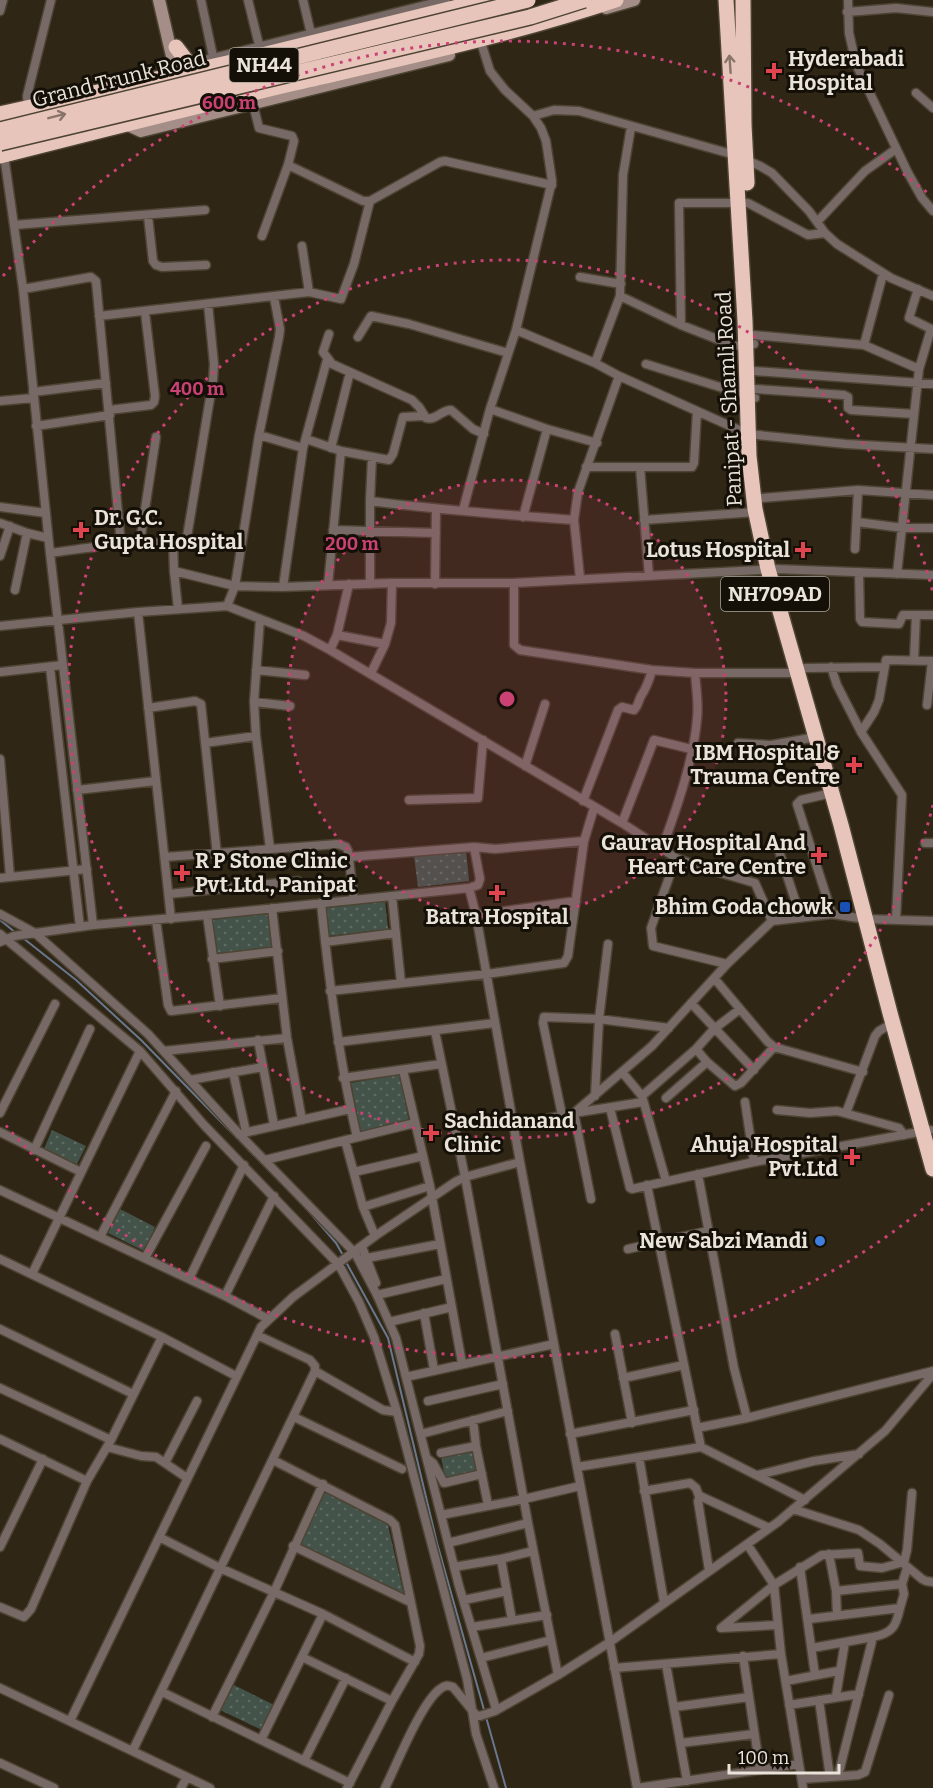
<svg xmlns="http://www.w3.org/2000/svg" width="933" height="1788" font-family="Bitter,serif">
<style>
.park{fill:url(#park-dots)}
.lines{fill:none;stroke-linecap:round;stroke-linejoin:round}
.stream{stroke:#68788f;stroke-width:2}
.street-casing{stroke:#4d4434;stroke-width:11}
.secondary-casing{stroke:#4d4434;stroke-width:15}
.highway-casing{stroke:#4d4434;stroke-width:18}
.street{stroke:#776965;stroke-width:8}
.secondary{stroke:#a48e87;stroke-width:12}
.highway{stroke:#e7c5ba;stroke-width:15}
.highway-bridge-casing{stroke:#4d4434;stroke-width:18;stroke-linecap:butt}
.highway-bridge{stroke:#e7c5ba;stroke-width:15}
.oneway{stroke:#88746a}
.ring{fill:none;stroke:#ca4174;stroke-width:3;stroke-dasharray:3 6}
.health-dot{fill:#e0444e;stroke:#141008;stroke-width:2}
.transit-dot{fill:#1a4fb4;stroke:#141008;stroke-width:2}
.shop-dot{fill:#3f7fe0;stroke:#141008;stroke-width:2}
.labels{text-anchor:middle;stroke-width:6;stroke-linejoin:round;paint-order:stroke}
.shield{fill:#141008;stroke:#a9a49a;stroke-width:1.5}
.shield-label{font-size:20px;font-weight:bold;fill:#e9e3d9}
.poi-label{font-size:21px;font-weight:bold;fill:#e9e3d9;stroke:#141008;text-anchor:end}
.street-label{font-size:21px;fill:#e9e3d9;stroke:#141008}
.centre{fill:#ca4174;stroke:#141008;stroke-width:3}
.ring-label{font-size:18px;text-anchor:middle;font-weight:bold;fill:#ca4174;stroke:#141008;stroke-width:6;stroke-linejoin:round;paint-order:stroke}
</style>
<defs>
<pattern id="park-dots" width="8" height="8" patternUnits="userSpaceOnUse" patternTransform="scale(1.5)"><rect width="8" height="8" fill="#445349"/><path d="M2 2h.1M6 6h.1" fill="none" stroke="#5f6c63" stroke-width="1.8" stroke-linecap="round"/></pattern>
</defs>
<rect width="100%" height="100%" fill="#2f2615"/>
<path class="park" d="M466,850L469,881L418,887L414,856Z
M385,901L388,929L328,936L325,908Z
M268,913L272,947L216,954L212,920Z
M400,1074L409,1122L360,1131L351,1083Z
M52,1130L86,1146L76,1166L44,1149Z
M120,1209L155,1227L144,1251L108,1233Z
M472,1449L477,1473L445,1479L441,1456Z
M325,1491L387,1521L404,1595L300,1544Z
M232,1684L274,1705L262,1730L220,1710Z"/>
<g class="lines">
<path class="stream" d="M0,920L16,933
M23,938L76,980L141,1040L280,1182
M305,1207L336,1243L344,1257
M346,1262L388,1338L437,1543L506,1788"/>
<g class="street-casing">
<path id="street" d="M201,0L214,61
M248,0L260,49
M303,0L312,38
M848,0L849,33L856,64L908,173L922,198L933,211
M0,11L3,0
M847,12L896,8L933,12
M193,63L446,0
M916,93L933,108
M252,100L259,128L292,136L294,141L288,165L262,236
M28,108L27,96L51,0
M533,116L554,110L579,111L735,155L760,166L772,173L809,211L825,233L837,244L891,278L933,296
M4,155L23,289L50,553L93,925
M288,165L363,201H370L440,162L445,161L552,185
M148,216L153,261L156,265L162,267L206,265
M817,222L865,171L896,149
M14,225L205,210
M302,246L309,292
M580,277L621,284
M23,289L91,277L96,281L121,544
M918,289L909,318L933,330
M620,296L681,325L735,346L754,344
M99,316L309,292L341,299L354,264L370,201
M681,325L679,203H748L808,235L825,233
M516,330L595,363L619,376L748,434L846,444L933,449
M329,334L323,352L332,364L412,400L419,407L426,418C436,421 441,410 451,410L473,429L484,434
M753,335L864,345L919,369
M358,337L371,316L409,324L508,353
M864,345L883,274
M595,363L620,296L623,175L631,127
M646,364L755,398
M754,371L933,384
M755,389L844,395L848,397V408L851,410L914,414
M33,392L106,383
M0,401L33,398
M490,409L547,429L597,443
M109,410L151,405L154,402L155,396L145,312
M36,426L110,415
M259,435L303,448
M306,439L341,451L389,460L393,454L403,417L424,416
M331,448L350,372
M586,467H692L694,463L697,411
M640,467L649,576
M762,498L858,490L933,495
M370,501C438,510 506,515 574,520
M0,507L46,513
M463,510L490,409L516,330L552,181L546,141L541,128L533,116L505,90L490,71L480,39
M523,517L547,429
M644,520L756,512
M857,522L903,528H933
M0,523L27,533L48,538
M333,530L436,533
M173,541L174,571L178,609
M140,542L156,437
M855,549L858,490
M50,553C74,550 97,546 121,544C137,542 175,545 187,537L213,380L214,364L208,304
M0,556L10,526
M174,571L235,586L283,587L392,583H514L776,569L933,575
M859,572L860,619L862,622L899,624L903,615H933
M897,574L919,369L931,329
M580,578L574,520L578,492L619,376
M514,583V645L520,650L652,670L695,673H797L805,668L884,667
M370,584V501L372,458
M435,584L436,510
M328,585L341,451
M283,587L303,448L327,360
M15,590L27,533
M227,606L235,586L259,435L279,337L280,329L274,297
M138,612L171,919
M260,619L254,702L256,736L270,849
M0,626L138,612L227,606L304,636L330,650L622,823L676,858L697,866L755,883L772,921
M337,635L385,644
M330,650L337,635L349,584
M914,660L916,615
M50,667L80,927
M831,667L837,685L861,732L902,795L896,920
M256,670L305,675
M0,672L63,665
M371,673L385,644L391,623L392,583
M254,702L290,706
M927,705L932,661
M148,708L195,701L201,704L217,855
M861,732L874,712L879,700L886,660L933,661
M205,743L256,736
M738,743L771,745L816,737
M0,759L10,876
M525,766L545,704
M77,790L156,781
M832,793L801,800L797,804L832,914
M409,800L478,798L483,740
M583,801L618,710L622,707L634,710C639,705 638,701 641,696C647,687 649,681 652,670
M622,823L654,740L691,749
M925,843H933
M662,848C676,811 694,758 697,719C699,704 696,688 695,673
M779,851L797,906L798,917
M165,857L338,844L346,847L348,851L354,900
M349,857L474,847L495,849L584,841
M676,858L651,928L653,946L727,964
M0,878L87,869
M469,888L476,915L520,1162L637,1788L799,1764
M169,894L298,881
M392,896L401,983
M321,903C329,982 339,1060 357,1137
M272,908L287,1038L302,1120
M0,914L35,933L148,1034L239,1134L355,1253L377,1295L396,1338L459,1586L496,1709
M207,915L220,1006
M476,915L576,901
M156,920L168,1005L171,1011L282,998
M0,934L140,1051L204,1125L339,1265L359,1302L374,1337L397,1412L467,1679L476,1734L494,1788
M0,942L14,936L93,925L207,915L469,888L478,885L480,879L474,847
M325,942L396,933
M212,959L278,951
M714,978L767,1041L774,1047L863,1072
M330,991L487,974L564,963L568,956L584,841L594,808
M691,1003L754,1070
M435,1031L465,1177L528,1523L558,1675
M258,1040L274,1125
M338,1042L495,1023
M696,1049L707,1062L735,1086L741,1083L774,1047
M164,1051L287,1038
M403,1070L430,1186L462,1363
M233,1072L246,1132
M622,1072L642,1096L666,1181
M343,1078L441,1064
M190,1080L263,1067
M595,1096L599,1019L608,944
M642,1096L696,1049L714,1029L740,1009
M666,1098L707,1062
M745,1102L754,1162
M610,1108L630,1188L632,1189L754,1162L930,1130
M777,1110L810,1113L837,1111L899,1128L904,1135
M0,1113L55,1004
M846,1113L875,1036L879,1031L893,1023
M562,1115L543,1023L544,1017L599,1019L669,1028
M513,1126L574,1113L652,1046L727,964L772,921L832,914L865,919L933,921
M0,1132L81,1172
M239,1134L350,1109
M345,1140L363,1207L375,1236
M34,1150L90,1029
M265,1160L415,1123
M354,1172L423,1156
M698,1174L734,1368L747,1418
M647,1185L701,1447L805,1500
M0,1190L225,1296L268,1319
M591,1199L574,1113L643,1102
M363,1207L430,1186
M100,1237L176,1091
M362,1247L376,1283
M628,1249L708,1231
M145,1258L206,1146
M367,1258L440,1244
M0,1259L162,1337L236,1376
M32,1274L140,1051
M189,1279L244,1165
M377,1295L446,1279
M225,1296L274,1196
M424,1313L434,1370
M389,1322L452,1307
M0,1329L133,1394
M615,1334L632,1423
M315,1371L383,1410L397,1412
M406,1377L554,1344
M623,1378L684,1365
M0,1388L111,1440
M428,1401L503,1384
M294,1417L402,1469
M473,1420L476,1446L488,1505
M697,1428L747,1418L933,1371
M421,1434L508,1411
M570,1434L694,1410
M0,1439L87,1481
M107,1447L141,1456L156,1457L187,1478
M441,1453L476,1446
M639,1457L664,1602
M428,1459L433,1463L444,1483L482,1474
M273,1460L390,1520L395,1525L420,1646L419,1654L392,1701L347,1788
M165,1463L197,1401
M577,1467L701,1447
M758,1475L814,1461L859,1454
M644,1491L690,1483L696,1488L699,1496
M793,1509L859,1530L880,1544L922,1579L926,1581L933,1582
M441,1515L524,1499L580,1486
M159,1537L220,1568L323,1614L415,1662
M448,1543L528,1523
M747,1544L774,1585L781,1654L803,1788
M293,1546L410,1602
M0,1547L43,1459
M829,1554L836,1591L837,1615
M501,1559L512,1620
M454,1567L501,1559L533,1551
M800,1567L815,1675
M709,1570L698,1501L700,1496L769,1528
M836,1591L902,1584
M464,1600L507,1591
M0,1607L24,1617L31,1609L87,1481L111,1440L162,1337
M809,1619L900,1608L904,1594L902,1584L907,1568
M778,1625L721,1628L774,1585L822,1555L858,1553L860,1566L882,1568L904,1562L907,1550L912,1493
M472,1627L547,1615
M873,1637C893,1633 896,1626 900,1608
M812,1648L873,1637L838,1776
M743,1656L760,1770
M302,1657L392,1701
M481,1658L551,1640
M666,1664L687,1781
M614,1668L781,1654
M786,1681L838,1671
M0,1688L210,1788
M162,1692L350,1783
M836,1696L845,1642
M819,1700L830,1777
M789,1705L859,1694
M674,1707L749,1697
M212,1717L274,1592L323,1484
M70,1721L261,1327L293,1297L375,1236L455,1182L465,1177L520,1162
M261,1740L323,1614
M681,1743L754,1734
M133,1750L315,1371V1366L310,1360L257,1335
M304,1761L346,1678
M0,1763L54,1788
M802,1779L858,1775L865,1772L889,1695
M181,1788L187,1777
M385,1788C397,1764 421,1703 440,1689C445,1685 448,1685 453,1687L476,1715L480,1716L495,1711L558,1675L610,1642L778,1522L885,1431L933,1374"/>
</g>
<g class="secondary-casing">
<path id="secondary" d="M159,0L178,82
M606,8L634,0
M126,124L141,131L449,55"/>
</g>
<g class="highway-casing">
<path id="highway" d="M726,0L745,321L749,456L755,509L768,569L841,825L890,1013L933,1169
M743,0L744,125L747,183
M176,47L189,64L201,68
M0,114L254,57L486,0
M0,156C98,131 197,106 295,83C403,58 511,35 616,0"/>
</g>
<use href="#street" class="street"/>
<use href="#secondary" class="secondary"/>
<use href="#highway" class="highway"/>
<g class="highway-bridge-casing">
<path id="highway-bridge" d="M0,130L528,0
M0,143L530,17L584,0"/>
</g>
<use href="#highway-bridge" class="highway-bridge"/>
</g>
<defs><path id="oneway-shaft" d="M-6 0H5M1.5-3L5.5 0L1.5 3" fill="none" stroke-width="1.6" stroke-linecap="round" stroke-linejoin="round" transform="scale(1.5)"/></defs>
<g class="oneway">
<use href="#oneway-shaft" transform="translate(730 64) rotate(-94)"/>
<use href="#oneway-shaft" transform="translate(57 116) rotate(-14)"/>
</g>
<circle cx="507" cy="699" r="219" fill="#ca4174" fill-opacity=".12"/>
<g class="ring">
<circle cx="507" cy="699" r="219"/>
<path d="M933 805A439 439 0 1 1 933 593"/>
<path d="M930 1203A658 658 0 0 1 3 1122M3 276A658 658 0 0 1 930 195"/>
</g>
<g class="health-dot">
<path d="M771 62h6v6h6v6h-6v6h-6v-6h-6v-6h6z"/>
<path d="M78 521h6v6h6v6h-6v6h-6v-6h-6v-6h6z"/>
<path d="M800 541h6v6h6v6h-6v6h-6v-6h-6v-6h6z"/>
<path d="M851 756h6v6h6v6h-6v6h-6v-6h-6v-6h6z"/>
<path d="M816 846h6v6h6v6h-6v6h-6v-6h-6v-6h6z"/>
<path d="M179 864h6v6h6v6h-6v6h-6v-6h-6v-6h6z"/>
<path d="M494 884h6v6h6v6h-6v6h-6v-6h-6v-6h6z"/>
<path d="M428 1124h6v6h6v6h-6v6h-6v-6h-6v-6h6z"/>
<path d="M849 1148h6v6h6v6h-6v6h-6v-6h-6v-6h6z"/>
</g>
<rect class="transit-dot" x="839" y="901" width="12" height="12" rx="3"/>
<circle class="shop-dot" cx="820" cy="1241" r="6"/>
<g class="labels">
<g class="shield">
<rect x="229.5" y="48" width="69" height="34" rx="4.5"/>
<rect x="721" y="577" width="108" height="34" rx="4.5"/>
</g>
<g class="shield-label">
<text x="264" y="72">NH44</text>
<text x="775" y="601">NH709AD</text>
</g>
<g class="poi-label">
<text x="788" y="66" text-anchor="start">Hyderabadi<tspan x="788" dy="24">Hospital</tspan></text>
<text x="94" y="525" text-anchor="start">Dr. G.C.<tspan x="94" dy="24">Gupta Hospital</tspan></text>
<text x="790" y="557">Lotus Hospital</text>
<text x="840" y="760">IBM Hospital &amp;<tspan x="840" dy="24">Trauma Centre</tspan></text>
<text x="806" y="850">Gaurav Hospital And<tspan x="806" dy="24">Heart Care Centre</tspan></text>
<text x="195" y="868" text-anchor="start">R P Stone Clinic<tspan x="195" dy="24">Pvt.Ltd., Panipat</tspan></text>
<text x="833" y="914">Bhim Goda chowk</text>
<text x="497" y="924" text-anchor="middle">Batra Hospital</text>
<text x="444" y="1128" text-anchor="start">Sachidanand<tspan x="444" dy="24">Clinic</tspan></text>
<text x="838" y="1152">Ahuja Hospital<tspan x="838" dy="24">Pvt.Ltd</tspan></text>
<text x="808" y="1248">New Sabzi Mandi</text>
</g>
<g class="street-label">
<text transform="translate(119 79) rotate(-14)" y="7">Grand Trunk Road</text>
<text transform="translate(729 399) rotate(-93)" y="7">Panipat - Shamli Road</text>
</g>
</g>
<circle cx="507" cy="699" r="9" class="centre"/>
<g class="ring-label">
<text x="229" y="109">600 m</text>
<text x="197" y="395">400 m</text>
<text x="352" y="550">200 m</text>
</g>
<path d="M729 1764v9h110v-9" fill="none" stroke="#e9e3d9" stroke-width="3"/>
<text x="738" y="1764" font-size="18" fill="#e9e3d9" stroke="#141008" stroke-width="4.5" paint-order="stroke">100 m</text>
</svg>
